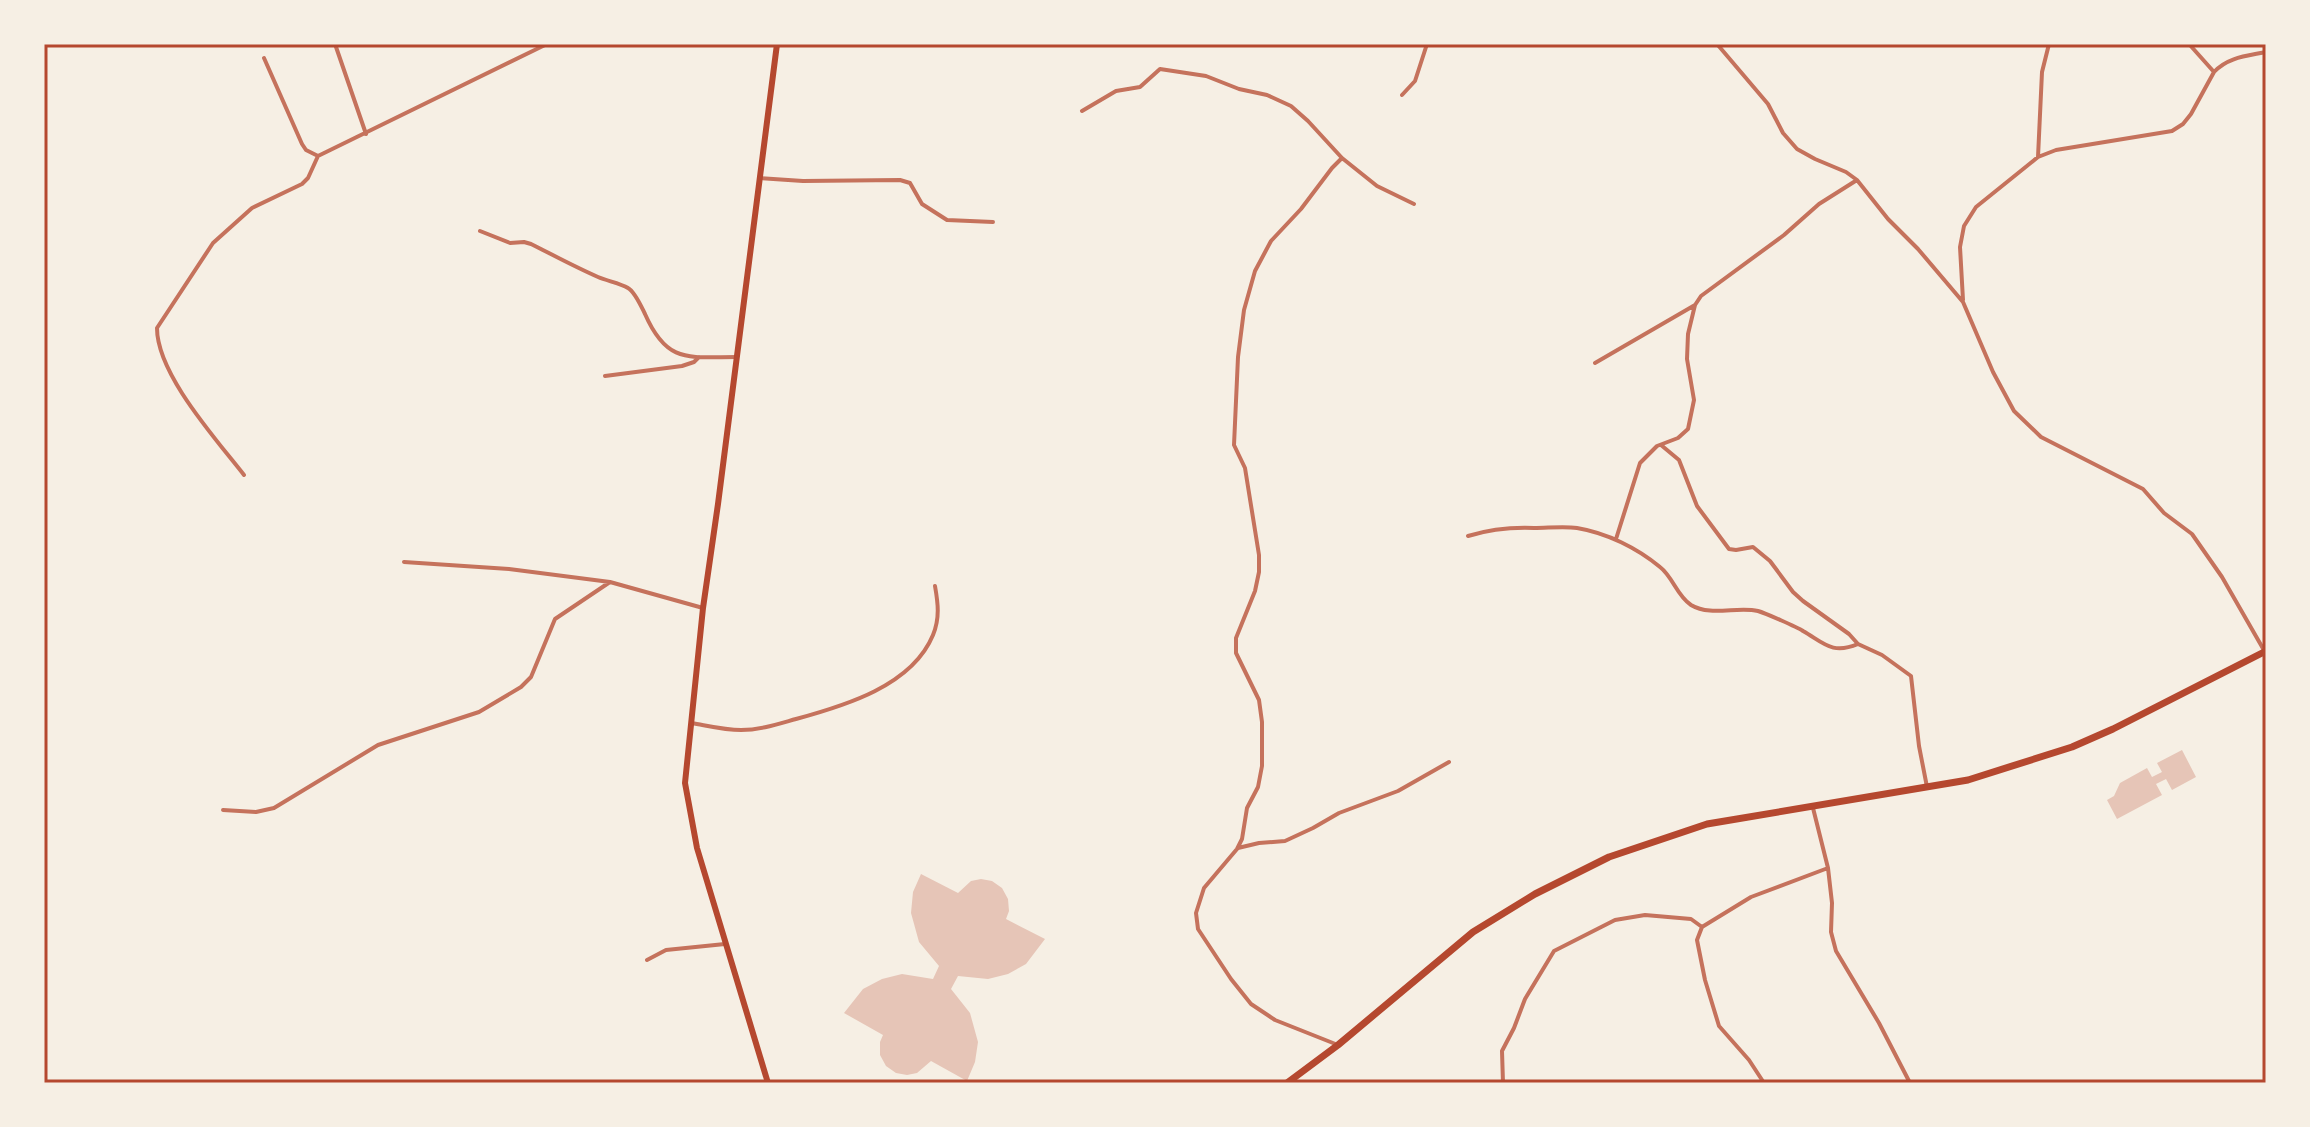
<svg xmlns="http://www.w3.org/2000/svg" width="2310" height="1127" font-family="Georgia,serif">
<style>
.building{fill:#e6c5b7}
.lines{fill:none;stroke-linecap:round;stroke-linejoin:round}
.minor{stroke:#c5725c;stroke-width:4}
.secondary{stroke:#b5482f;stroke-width:6}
.primary{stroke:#b5482f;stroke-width:7}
.neatline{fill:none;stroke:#b5482f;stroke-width:3}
</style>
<rect width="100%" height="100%" fill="#f6efe4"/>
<path class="building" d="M2182,750L2196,777L2172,790L2166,779L2156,784L2162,795L2117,819L2107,800L2114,796L2120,783L2147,768L2152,777L2162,772L2157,763Z
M921,874L958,893L971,881L981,879L992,881L1002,888L1008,899L1009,911L1006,919L1045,939L1026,964L1008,974L988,979L958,976L951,989L970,1013L978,1042L975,1062L967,1081L931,1061L917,1073L907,1075L896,1073L886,1066L880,1055V1042L883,1035L844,1013L863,989L882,979L902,974L933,979L939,966L919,942L911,913L913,892Z"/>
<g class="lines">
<path class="minor" d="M335,44L366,134
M1717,44L1768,104L1783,133L1797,149L1815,159L1846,172L1857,180L1888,219L1918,249L1963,302L1993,372L2014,411L2041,437L2143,489L2164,513L2192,534L2222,577L2265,652
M2189,44L2214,72
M264,58L302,144L306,150L318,156L547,44
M1402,95L1415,81L1427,44
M1082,111L1116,91L1140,87L1160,69L1206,76L1239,89L1267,95L1291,106L1308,121L1342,158L1377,186L1414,204
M2038,157L2042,72L2049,44
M759,178L803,181L900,180L910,183L922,204L947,220L993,222
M480,231L510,243L524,242L531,244C553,255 575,267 598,277C607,281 620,283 628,288C635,292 641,306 645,314C667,364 688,357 737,357
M1963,300L1960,247L1964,226L1976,207L2038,157L2056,150L2172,131L2183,124L2191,114L2214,72C2228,57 2247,56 2266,52
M1595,363L1695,305
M605,376L682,366L694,362L699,357
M1661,445L1679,460L1697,506L1729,549L1736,550L1753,547L1770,561L1793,592L1803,601L1849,634L1858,644L1882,655L1911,676L1919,746L1927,787
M244,475C216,439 157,374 157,328L213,243L252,208L302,184L308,178L318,156
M1468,536C1491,529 1510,527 1534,528C1548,528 1564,526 1577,528C1607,533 1637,548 1660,567C1673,577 1677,596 1691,605C1711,617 1737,606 1758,611C1765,613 1797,627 1803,631C1824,643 1832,655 1858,644
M1616,539L1640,463L1657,446L1678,438L1688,429L1694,400L1687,359L1688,334L1695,305L1701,296L1784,235L1819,204L1857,180
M404,562L509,569L610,582L703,608
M692,723C709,726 725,730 741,730C760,730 778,724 796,719C844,706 912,686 933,635C940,618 938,603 935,586
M1813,808L1828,868L1832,903L1831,932L1836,951L1879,1023L1910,1083
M223,810L256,812L274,808L378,745L479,712L521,687L531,677L555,619L610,582
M1238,848L1259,843L1285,841L1313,828L1339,813L1398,791L1449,762
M1702,927L1697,940L1705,980L1719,1026L1749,1060L1764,1083
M647,960L666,950L725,944
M1338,1045L1275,1020L1251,1004L1231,979L1198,929L1196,913L1204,888L1237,849L1242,839L1247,808L1258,787L1262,766V722L1259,700L1236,653V638L1255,591L1259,572V555L1245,468L1234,445L1238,357L1244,310L1255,271L1271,241L1301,209L1332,168L1342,158
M487,1083H498
M1503,1083L1502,1051L1514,1028L1525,999L1554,951L1615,920L1645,915L1691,919L1702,927L1751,897L1828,868"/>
<path class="secondary" d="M768,1083L697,848L685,783L703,608L718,504L777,44"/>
<path class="primary" d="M1287,1083L1338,1045L1473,932L1535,894L1609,857L1707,824L1968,780L2072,747L2113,729L2266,651"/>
</g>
<rect width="2310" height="1127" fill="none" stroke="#f6efe4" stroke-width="92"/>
<rect x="46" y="46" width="2218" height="1035" class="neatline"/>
</svg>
